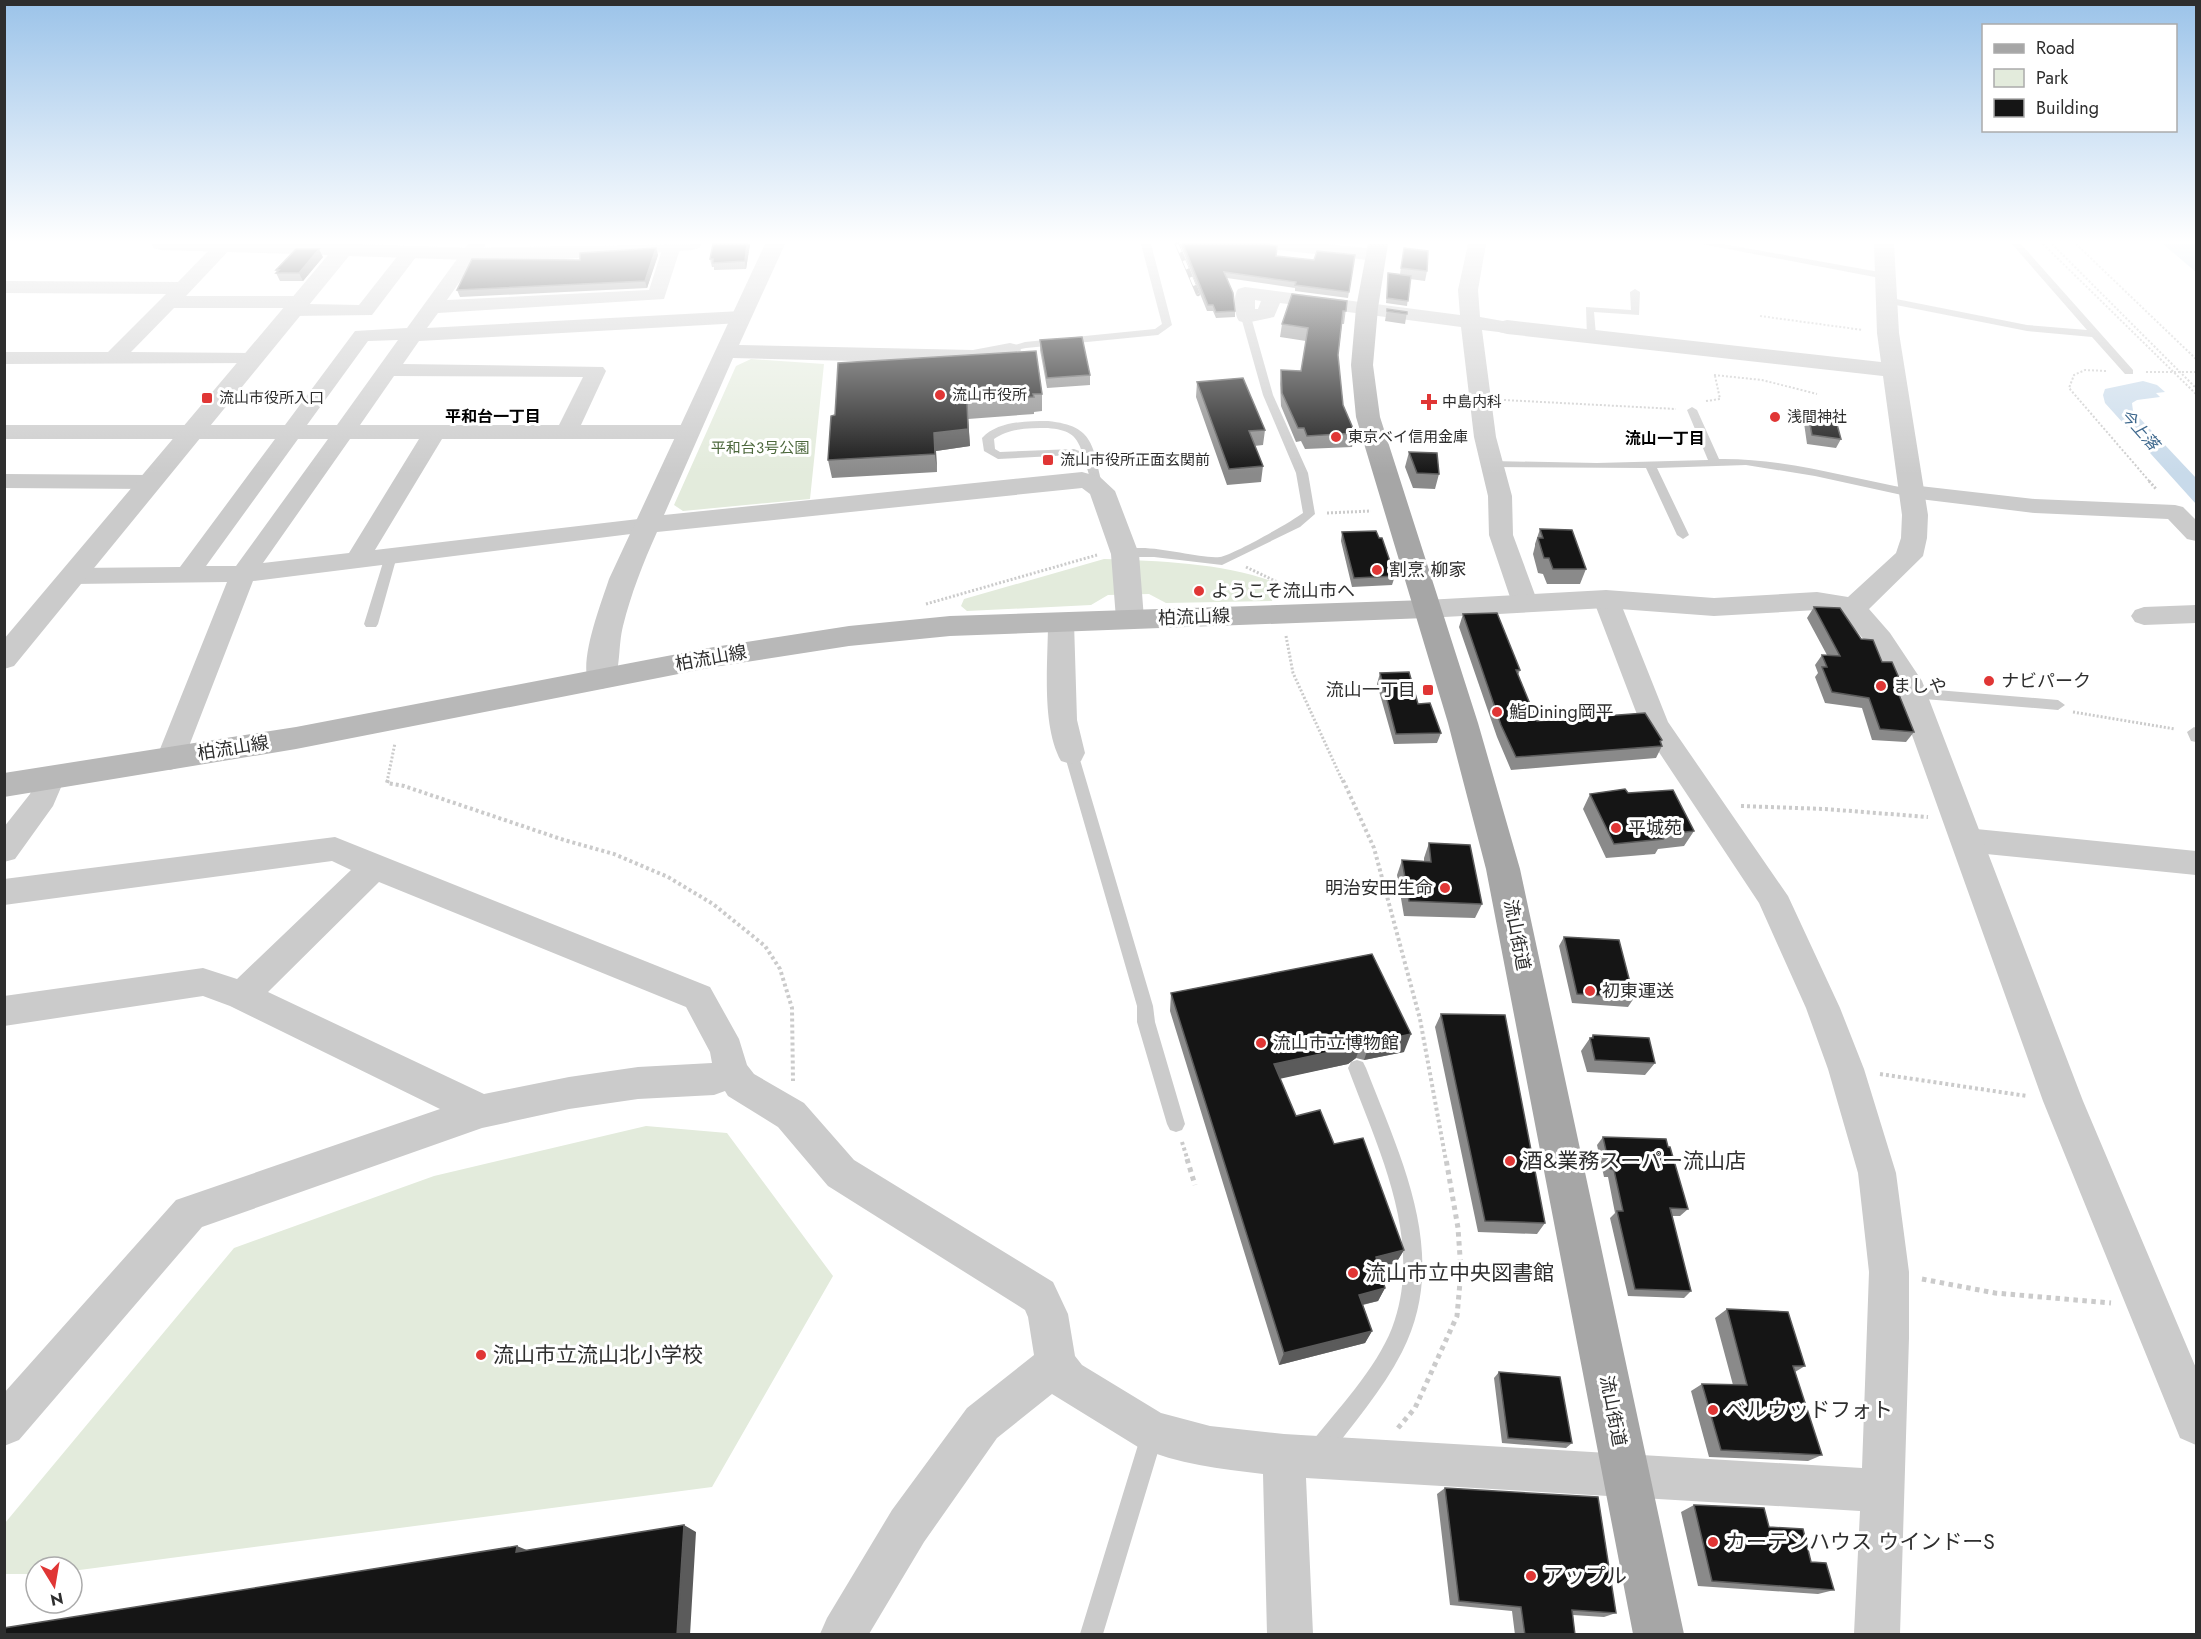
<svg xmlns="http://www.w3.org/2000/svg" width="2201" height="1639" font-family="Jost,'Noto Sans JP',sans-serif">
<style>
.green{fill:#e3ebdc}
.water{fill:#c8daea}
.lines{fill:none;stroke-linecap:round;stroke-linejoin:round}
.path-far3{stroke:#cbcbcb;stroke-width:2;stroke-dasharray:2 2;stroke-linecap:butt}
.path-far2{stroke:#cbcbcb;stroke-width:3;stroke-dasharray:2 2;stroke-linecap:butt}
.path-far1{stroke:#cbcbcb;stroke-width:4;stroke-dasharray:3 3;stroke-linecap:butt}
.path{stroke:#cbcbcb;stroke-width:5;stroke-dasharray:4.5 4.5;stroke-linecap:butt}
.service{fill:#cbcbcb;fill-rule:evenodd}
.minor{fill:#cbcbcb;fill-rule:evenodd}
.tertiary{fill:#cbcbcb;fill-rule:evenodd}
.secondary{fill:#b8b8b8;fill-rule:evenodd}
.primary{fill:#a6a6a6;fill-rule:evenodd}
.rail-casing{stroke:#838383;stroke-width:4.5}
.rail{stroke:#fff;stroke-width:3;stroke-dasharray:9;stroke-linecap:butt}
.wall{fill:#8a8a8a}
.shaded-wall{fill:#5b5b5b}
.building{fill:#151515;stroke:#5b5b5b;stroke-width:1.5}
.poi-dot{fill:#e03635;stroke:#fff;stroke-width:2}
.labels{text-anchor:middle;stroke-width:6;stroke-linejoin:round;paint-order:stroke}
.far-poi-label{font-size:15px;fill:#2e2e2e;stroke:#fff;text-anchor:start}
.far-park-label{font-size:15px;fill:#4d683d;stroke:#fff}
.far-neighbourhood-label{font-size:16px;font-weight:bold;fill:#000;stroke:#fff}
.far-water-label{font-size:16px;font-style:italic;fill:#3e688d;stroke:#fff}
.poi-label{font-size:18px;fill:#2e2e2e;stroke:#fff;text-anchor:start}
.street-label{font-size:18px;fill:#2e2e2e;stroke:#fff}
.near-poi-label{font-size:21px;fill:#2e2e2e;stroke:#fff;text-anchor:start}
</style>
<rect width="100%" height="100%" fill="#fff"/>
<path class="green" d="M751,359L824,364L810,499L683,511L674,505L736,366Z
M1104,559C1160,561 1225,563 1277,583L1272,601L1166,603L1149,594L1108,595L1091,605L967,611L961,606L964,599Z
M646,1126L727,1133L833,1276L712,1487L72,1571V1567H36V1574H5V1523L234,1248L434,1176Z"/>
<path class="water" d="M2163,244H2196V272Z
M2143,381L2157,385L2165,392L2156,393L2160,397L2137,400L2132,403L2133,411L2196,478V504L2105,403L2103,395L2105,389Z"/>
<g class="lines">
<path class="path-far3" d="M2043,244L2196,394
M2052,244L2196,388
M2076,244L2196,359
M1760,316L1863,330
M2106,371L2085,370L2074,375L2069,388L2150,482
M2146,372H2196
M1714,375L1762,380L1817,394
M1504,400L1676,409
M1706,401L1720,399L1715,376"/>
<path class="path-far2" d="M2149,481L2157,490
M1327,513L1371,511
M1246,567L1296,591
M926,604L1097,555
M1286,636L1293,673L1343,782
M2073,712L2175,729
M387,782L395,743"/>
<path class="path-far1" d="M388,780L387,783L404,786L564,840L614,854L668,877L713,904L765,946L780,969L792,1008L793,1081
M1343,780L1374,848L1420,1019L1446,1161
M1741,806L1825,809L1928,817
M1880,1074L2027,1096
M1182,1142L1188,1161"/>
<path class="path" d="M1187,1159L1195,1185
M1922,1279L1995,1293L2111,1303
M1398,1428L1415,1408L1457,1316L1461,1271L1458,1228L1446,1159"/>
<path class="service" d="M1141,244H1151L1172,325L1158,335L1026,348L1006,352V348L1025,342L1155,329L1162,324Z
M1702,244H1723L1885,273L1890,276L1885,279Z
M2012,244H2021L2133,370V374H2125L2092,337L2027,331L1886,303L1881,300L1886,297L2027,325L2087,330Z
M1635,289L1640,292L1639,315L1594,312L1596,335L1587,337L1586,307L1631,310L1630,292Z
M1246,314L1251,317L1273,395L1308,473L1315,514L1300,527L1222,565L1154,557H1121L1119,554C1135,538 1198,560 1220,557C1233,555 1291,522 1303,513L1296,473L1263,395L1241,317Z
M1692,407L1697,410L1719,459C1784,458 1848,478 1911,489L1917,493L1911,497L1815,476L1746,465L1657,468L1689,535L1683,539L1677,535L1646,468L1491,467L1485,464L1491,461L1597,463L1708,460L1687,410Z
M1048,421C1096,426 1092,447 1103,487L1101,489H1093L1085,461L1072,455L998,459L984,451L982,438C998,421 1027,421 1048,421ZM1048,428C1067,430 1076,433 1082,452L1074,449L1000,452L995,449L994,439C1009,428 1030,428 1048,428Z
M391,552L397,556L378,624L376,627H366L364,624L385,556Z
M1912,688L2058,700L2065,705L2058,710L1912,698L1905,693Z
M2194,727L2196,728V742L2191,741L2187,732Z
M1071,748L1078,753L1153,1006L1155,1022L1185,1124L1182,1130L1176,1132L1170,1130L1167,1124L1137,1022V1006L1064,753Z
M1357,1060L1363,1062L1366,1068C1401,1159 1451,1256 1402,1352C1382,1391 1352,1425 1326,1460L1318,1463L1310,1460L1307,1452L1310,1444C1337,1410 1376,1369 1392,1328C1425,1241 1378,1149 1348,1068L1351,1062Z
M1153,1421L1161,1424L1164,1432L1103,1634H1080L1142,1432L1145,1424Z"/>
<path class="minor" d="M215,244H235L186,296H299L306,298L309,302L307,304L359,305L403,249H417L419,253L372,315L293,316L286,314L283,310L285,308H174L131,352L252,353L259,355L262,359L259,363L4,364V352H108L166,294L4,293V281L178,282Z
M468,244H486L447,300L649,290L664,244L681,246L664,299L438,313L427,328L741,311L748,313L751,317L748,321L741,323L419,341L403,364L603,367L606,371L581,425H688L696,427L699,432L696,437L688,439H442L375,550L647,518L655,520L659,525L655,530L647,532L253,581L184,759L180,767L170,770L160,767L156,759L227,582L74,584L65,582L61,576L65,570L74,568L180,567L275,439H4V425H285L355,331L407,328ZM398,340L337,425H307L368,341ZM394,376L583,377L559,425H360ZM298,439H328L236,566H206ZM350,439H419L349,553L263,563Z
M1262,244H1326L1376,249L1383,251L1385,255L1383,259L1376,261L1271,249L1265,248Z
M1468,244H1486L1478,290L1480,317L1514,323L1517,327L1514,331L1507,333L1482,330L1496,437L1512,496L1513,535L1538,603L1534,609L1525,611L1516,609L1512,603L1489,535L1488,496L1474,437L1461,327L1280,303L1274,317L1246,323L1239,321C1234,314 1233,296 1238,289L1245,287L1460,315L1458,290ZM1255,300L1261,301L1258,309H1255Z
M4,474L150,475L158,477L162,482L158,487L150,489L4,488Z
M1911,485L2035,499L2175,505L2183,507L2196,520V541L2187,539L2168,519L2035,513L1903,497L1899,492L1903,487Z
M1606,591L1615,593L1619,599L1668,722L1788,896L1840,1008L1864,1069L1896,1173L1909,1272V1338L1900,1634H1854L1860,1511L1306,1478L1313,1634H1267L1263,1474C1220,1469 1178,1464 1138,1447L1052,1394L997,1438L924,1542L869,1634H820L827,1618L892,1510L967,1408L1034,1355L1028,1317L1025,1310L828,1186L778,1127L728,1096L725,1091L714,1095L638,1099L569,1109L482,1128L202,1227L19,1440L4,1446V1393L176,1200L440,1109L230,1006L203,996L4,1026V996L203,968L237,979L351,870L332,861L4,905V879L335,837L710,987L739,1039L747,1065L754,1074L804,1103L854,1160L1053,1282L1068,1314L1075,1356L1082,1365L1161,1413L1210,1426L1284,1434L1862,1468L1869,1272L1858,1173L1828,1069L1806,1008L1759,903L1641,725L1593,599L1597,593ZM379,882L686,1007L710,1052L712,1063L638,1067L569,1077L484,1094L268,992Z
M2196,605V623L2144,625L2135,622L2131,616L2135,610L2144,607Z
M1061,613L1070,616L1074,622L1077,720L1085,753L1081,761L1071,764L1061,761C1041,725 1048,663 1048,622L1052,616Z
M50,767L60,770L65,778L53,806L15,859L4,862V827L30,794L40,770Z
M1966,828L2196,851V875L1966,852L1955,848L1951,840L1955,832Z"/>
<path class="tertiary" d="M151,244H358L470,248L702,244L699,248L692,250L563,259L470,260L349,256L14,666L4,669V639L328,255L161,250L154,248Z
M765,244H785L739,345L973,350L1010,343L1018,345L1021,350L1018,355L973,364L733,358L664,515L1082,472L1100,477L1115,491L1139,554L1144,619L1140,626L1130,629L1120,626L1116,619L1111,554L1090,494L1082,488L657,532C643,563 631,594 623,626C618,645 621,670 612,686L601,689L590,686C577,664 601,604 609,579Z
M1874,244H1894L1899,333L1928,515L1927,538L1923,556L1869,609L1890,633L1922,681L2083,1101L2196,1368V1445L2180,1438L2043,1101L1893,682L1870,647L1843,615L1817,610L1714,616L1606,608L1426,618L1416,616L1412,609L1416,602L1426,600L1606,590L1714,598L1817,592L1848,597L1896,553L1901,538L1902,515L1883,376L1507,334L1499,332L1496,327L1499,322L1507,320L1881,362L1877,333Z"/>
<path class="secondary" d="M1426,600L1436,602L1440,609L1436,616L1426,618L950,636L849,646L714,667L296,749L4,797V773L296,727L714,647L849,626L950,616Z"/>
<path class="primary" d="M1368,244H1388L1378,308L1373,365L1380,417L1478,723L1520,869L1684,1634H1633L1486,869L1448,723L1356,417L1351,365L1356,308Z"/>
<g class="rail-casing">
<path id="rail" d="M1177,244L1198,294"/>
</g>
<use href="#rail" class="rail"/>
</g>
<path class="wall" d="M750,244L746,269L714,270V267H712L710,259Z
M1180,244H1268L1276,256L1314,260L1355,255L1348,298L1295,291V288L1227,278L1235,311V317L1216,318L1213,311H1207Z
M656,248L658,255L647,288L460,297L457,290L580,260Z
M1404,248L1427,271L1425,281L1410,279L1407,306L1386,303L1388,273L1400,274Z
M323,257L303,281H280L276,273L277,272L276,270Z
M1347,301L1344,324H1342L1338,355L1343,405L1355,433L1352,447L1305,449L1301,441L1296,442L1281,406L1280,384L1281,370L1301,371L1306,341L1280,337L1282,324Z
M1387,309L1407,312L1405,324L1385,321Z
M1040,340L1090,375V385L1047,388L1040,350Z
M838,363L1042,394V411L1034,412V414L968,419L970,446L936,451L937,472L832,478L828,460L835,415Z
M1197,382L1265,430L1263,445L1254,446L1263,466L1261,482L1227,485L1196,397Z
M1808,414L1841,439L1836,448L1807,444L1804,423Z
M1409,452L1439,474L1435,489L1413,488L1405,467Z
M1540,529L1586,569L1580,584H1547L1543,574L1538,573L1533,554L1535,546V544Z
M1342,532L1395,576L1392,585L1352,587L1341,541Z
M1814,607L1861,639L1902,685L1898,691L1914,732L1906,742L1872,740L1862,708L1825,703L1815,677L1818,673L1815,665L1822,655H1827L1807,618Z
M1463,614L1520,670L1518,675L1537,721L1662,740L1661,742L1662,746L1656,758L1511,770L1497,737L1459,627Z
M1380,673L1418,704L1441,733L1437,743L1394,744L1377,684Z
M1628,793L1694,831L1684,846L1658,849L1655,854L1606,858L1583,809L1590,794Z
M1429,843L1482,904L1475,918L1404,916L1397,875L1402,860L1424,861V858Z
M1564,937L1634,998L1628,1007L1572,1003L1559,946Z
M1171,993L1404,1052L1364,1060L1356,1058L1348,1064L1280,1078L1296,1116L1334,1144L1404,1250L1396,1263L1379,1268L1385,1288L1378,1301L1363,1305L1372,1331L1365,1343L1279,1365L1170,1011Z
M1441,1014L1545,1223L1537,1234L1478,1232L1435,1027Z
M1593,1035L1655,1063L1645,1075L1587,1072L1581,1051L1590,1038H1591Z
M1603,1137L1688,1209L1680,1216H1672L1691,1291L1684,1298L1628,1296L1610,1218L1615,1213L1608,1177H1604L1597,1145Z
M1727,1309L1805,1366L1795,1372L1822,1455L1808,1461L1709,1457L1691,1391L1702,1384L1733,1385L1715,1318Z
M1499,1372L1572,1443L1566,1448L1502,1443L1494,1378Z
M1445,1488L1616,1613L1604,1617L1573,1615L1575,1635H1515L1512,1611L1450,1605L1437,1494Z
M1694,1505L1769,1527L1834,1590L1818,1594L1698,1586L1681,1512Z"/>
<path class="shaded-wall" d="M747,244H750L746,269L745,261Z
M656,248L658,255L647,288L645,281Z
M319,249L323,257L303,281L299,273Z
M967,401L970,446L936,451L937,472L935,454L934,433Z
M1411,1034L1404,1052L1364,1060L1370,1043Z
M1362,1041L1356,1058L1348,1064L1270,1081L1274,1064Z
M1404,1250L1396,1263L1369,1271L1376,1257Z
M1385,1288L1378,1301L1352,1307L1359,1295Z
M1372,1331L1365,1343L1279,1365L1284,1353Z
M684,1525L696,1532L690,1635H677Z
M517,1546L534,1553L516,1552Z"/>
<path class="building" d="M713,244H747L745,261L713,263V259H710Z
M1183,244H1268L1277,246L1276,256L1314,260L1317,251L1355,255L1349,292L1295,285L1296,282L1224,272L1233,293L1235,311L1216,312L1213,305H1208Z
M656,248L645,281L457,290L472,259L580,260V253Z
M1404,248L1428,251L1427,271L1401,268Z
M296,249H319L299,273H276L279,270H276Z
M1388,273L1411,276L1408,301L1387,298Z
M1292,294L1347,301L1346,311H1343L1338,355L1343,405L1355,433L1307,436L1304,428H1298L1282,393L1281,370L1301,371L1308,328L1282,324Z
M1387,309L1407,312V314L1387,311Z
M1082,337L1090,375L1047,378L1040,340Z
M1036,351L1042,394H1033L1034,397L967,401L968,429L934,433L935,454L828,460L831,416L835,415L838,363Z
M1243,378L1265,430L1249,431L1263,466L1229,469L1197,382Z
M1808,414L1835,417L1841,439L1812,435Z
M1409,452L1437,453L1439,474L1417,473Z
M1540,529L1572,530L1586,569H1553L1549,558H1544L1538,538H1543Z
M1376,531L1379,538H1382L1395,576L1354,578L1342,532Z
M1814,607L1840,608L1861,639L1873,640L1882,662H1892L1902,685H1895L1914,732L1880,729L1869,698L1832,692L1822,667H1827L1822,655L1840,656Z
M1497,613L1520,670H1516L1537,721L1645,713L1662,740L1660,741L1662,746L1516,757L1501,725L1463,614Z
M1409,672L1418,704L1430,703L1441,733L1396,734L1380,673Z
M1625,789L1628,793L1673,790L1694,831L1662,835L1663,839L1614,844L1590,794Z
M1429,843L1470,845L1482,904L1409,901L1402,860L1431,862Z
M1564,937L1619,940L1634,998L1577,994Z
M1372,954L1411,1034L1370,1043L1362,1041L1353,1047L1274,1064L1296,1116L1320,1110L1334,1144L1363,1138L1404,1250L1376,1257L1385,1288L1359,1295L1372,1331L1284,1353L1171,993Z
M1441,1014L1505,1015L1545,1223L1485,1221Z
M1593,1035L1649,1038L1655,1063L1595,1060L1590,1038H1593Z
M1603,1137L1666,1139L1668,1147H1670L1688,1209L1670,1208L1691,1291L1635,1289L1617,1211H1623L1614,1170L1610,1169Z
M1727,1309L1788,1312L1805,1366H1793L1822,1455L1721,1450L1702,1384L1747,1385Z
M1499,1372L1560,1377L1572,1443L1508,1438Z
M1445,1488L1598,1497L1616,1613L1572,1610L1575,1635H1525L1521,1607L1459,1601Z
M1694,1505L1764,1508L1769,1527L1803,1529L1811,1562L1826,1563L1834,1590L1712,1581Z
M684,1525L677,1635H4V1628L517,1546L516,1552Z"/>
<linearGradient id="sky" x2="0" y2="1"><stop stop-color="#9bc3e9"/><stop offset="0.51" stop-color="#fff"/><stop offset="1" stop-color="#fff" stop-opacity="0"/></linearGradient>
<rect width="2201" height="474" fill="url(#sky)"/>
<g class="poi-dot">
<circle cx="940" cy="395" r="6"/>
<rect x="201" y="392" width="12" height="12" rx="3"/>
<path d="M1426 393h6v6h6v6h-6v6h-6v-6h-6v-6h6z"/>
<circle cx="1775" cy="417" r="6"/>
<circle cx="1336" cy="437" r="6"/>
<rect x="1042" y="454" width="12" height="12" rx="3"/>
<circle cx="1377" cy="570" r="6"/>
<circle cx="1199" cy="591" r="6"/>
<circle cx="1989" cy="681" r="6"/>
<circle cx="1881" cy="686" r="6"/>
<rect x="1422" y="684" width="12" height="12" rx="3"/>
<circle cx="1497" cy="712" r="6"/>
<circle cx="1616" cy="828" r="6"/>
<circle cx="1445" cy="888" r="6"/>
<circle cx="1590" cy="991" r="6"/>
<circle cx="1261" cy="1043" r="6"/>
<circle cx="1510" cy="1161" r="6"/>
<circle cx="1353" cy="1273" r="6"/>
<circle cx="481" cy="1355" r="6"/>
<circle cx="1713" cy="1410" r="6"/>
<circle cx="1713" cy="1542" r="6"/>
<circle cx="1531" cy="1576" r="6"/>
</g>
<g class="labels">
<g class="far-poi-label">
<text x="952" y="400">流山市役所</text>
<text x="219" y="403">流山市役所入口</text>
<text x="1442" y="407">中島内科</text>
<text x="1787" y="422">浅間神社</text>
<text x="1348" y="442">東京ベイ信用金庫</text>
<text x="1060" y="465">流山市役所正面玄関前</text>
</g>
<g class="far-park-label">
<text x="760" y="453">平和台３号公園</text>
</g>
<g class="far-neighbourhood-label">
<text x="493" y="422">平和台一丁目</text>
<text x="1665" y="444">流山一丁目</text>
</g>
<g class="far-water-label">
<text transform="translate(2140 429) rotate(48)" y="6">今上落</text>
</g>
<g class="poi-label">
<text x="1389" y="576">割烹 柳家</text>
<text x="1211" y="597">ようこそ流山市へ</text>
<text x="2001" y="687">ナビパーク</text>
<text x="1893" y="692">ましや</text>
<text x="1416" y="696" text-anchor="end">流山一丁目</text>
<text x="1509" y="718">鮨Dining岡平</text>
<text x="1628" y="834">平城苑</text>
<text x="1433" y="894" text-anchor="end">明治安田生命</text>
<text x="1602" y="997">初東運送</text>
<text x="1273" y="1049">流山市立博物館</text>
</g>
<g class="street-label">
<text transform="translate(1194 617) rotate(-2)" y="6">柏流山線</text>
<text transform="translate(711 658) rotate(-10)" y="6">柏流山線</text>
<text transform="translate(233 748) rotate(-9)" y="6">柏流山線</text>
<text transform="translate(1517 935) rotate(79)" y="6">流山街道</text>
<text transform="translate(1613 1411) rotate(79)" y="6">流山街道</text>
</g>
<g class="near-poi-label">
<text x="1522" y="1168">酒&amp;業務スーパー流山店</text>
<text x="1365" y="1280">流山市立中央図書館</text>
<text x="493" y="1362">流山市立流山北小学校</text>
<text x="1725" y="1417">ベルウッドフォト</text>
<text x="1725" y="1549">カーテンハウス ウインドーS</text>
<text x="1543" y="1583">アップル</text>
</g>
</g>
<rect width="2201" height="1639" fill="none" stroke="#2e2e2e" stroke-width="12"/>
<rect x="1982" y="24" width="195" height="108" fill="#ffffff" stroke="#ababab" stroke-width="1.5"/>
<rect x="1994" y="44" width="30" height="9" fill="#a6a6a6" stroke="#ababab" stroke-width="1.5"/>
<text x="2036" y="54" font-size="18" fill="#2e2e2e">Road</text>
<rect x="1994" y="69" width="30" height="18" fill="#e3ebdc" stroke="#ababab" stroke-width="1.5"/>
<text x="2036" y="84" font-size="18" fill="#2e2e2e">Park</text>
<rect x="1994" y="99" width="30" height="18" fill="#151515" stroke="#ababab" stroke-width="1.5"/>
<text x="2036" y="114" font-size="18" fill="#2e2e2e">Building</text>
<g transform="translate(54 1585) rotate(169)"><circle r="28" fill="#ffffff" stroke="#ababab" stroke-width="1.5"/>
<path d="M0-4.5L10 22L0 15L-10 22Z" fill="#e03635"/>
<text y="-9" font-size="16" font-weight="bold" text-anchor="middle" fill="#2e2e2e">N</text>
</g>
</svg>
